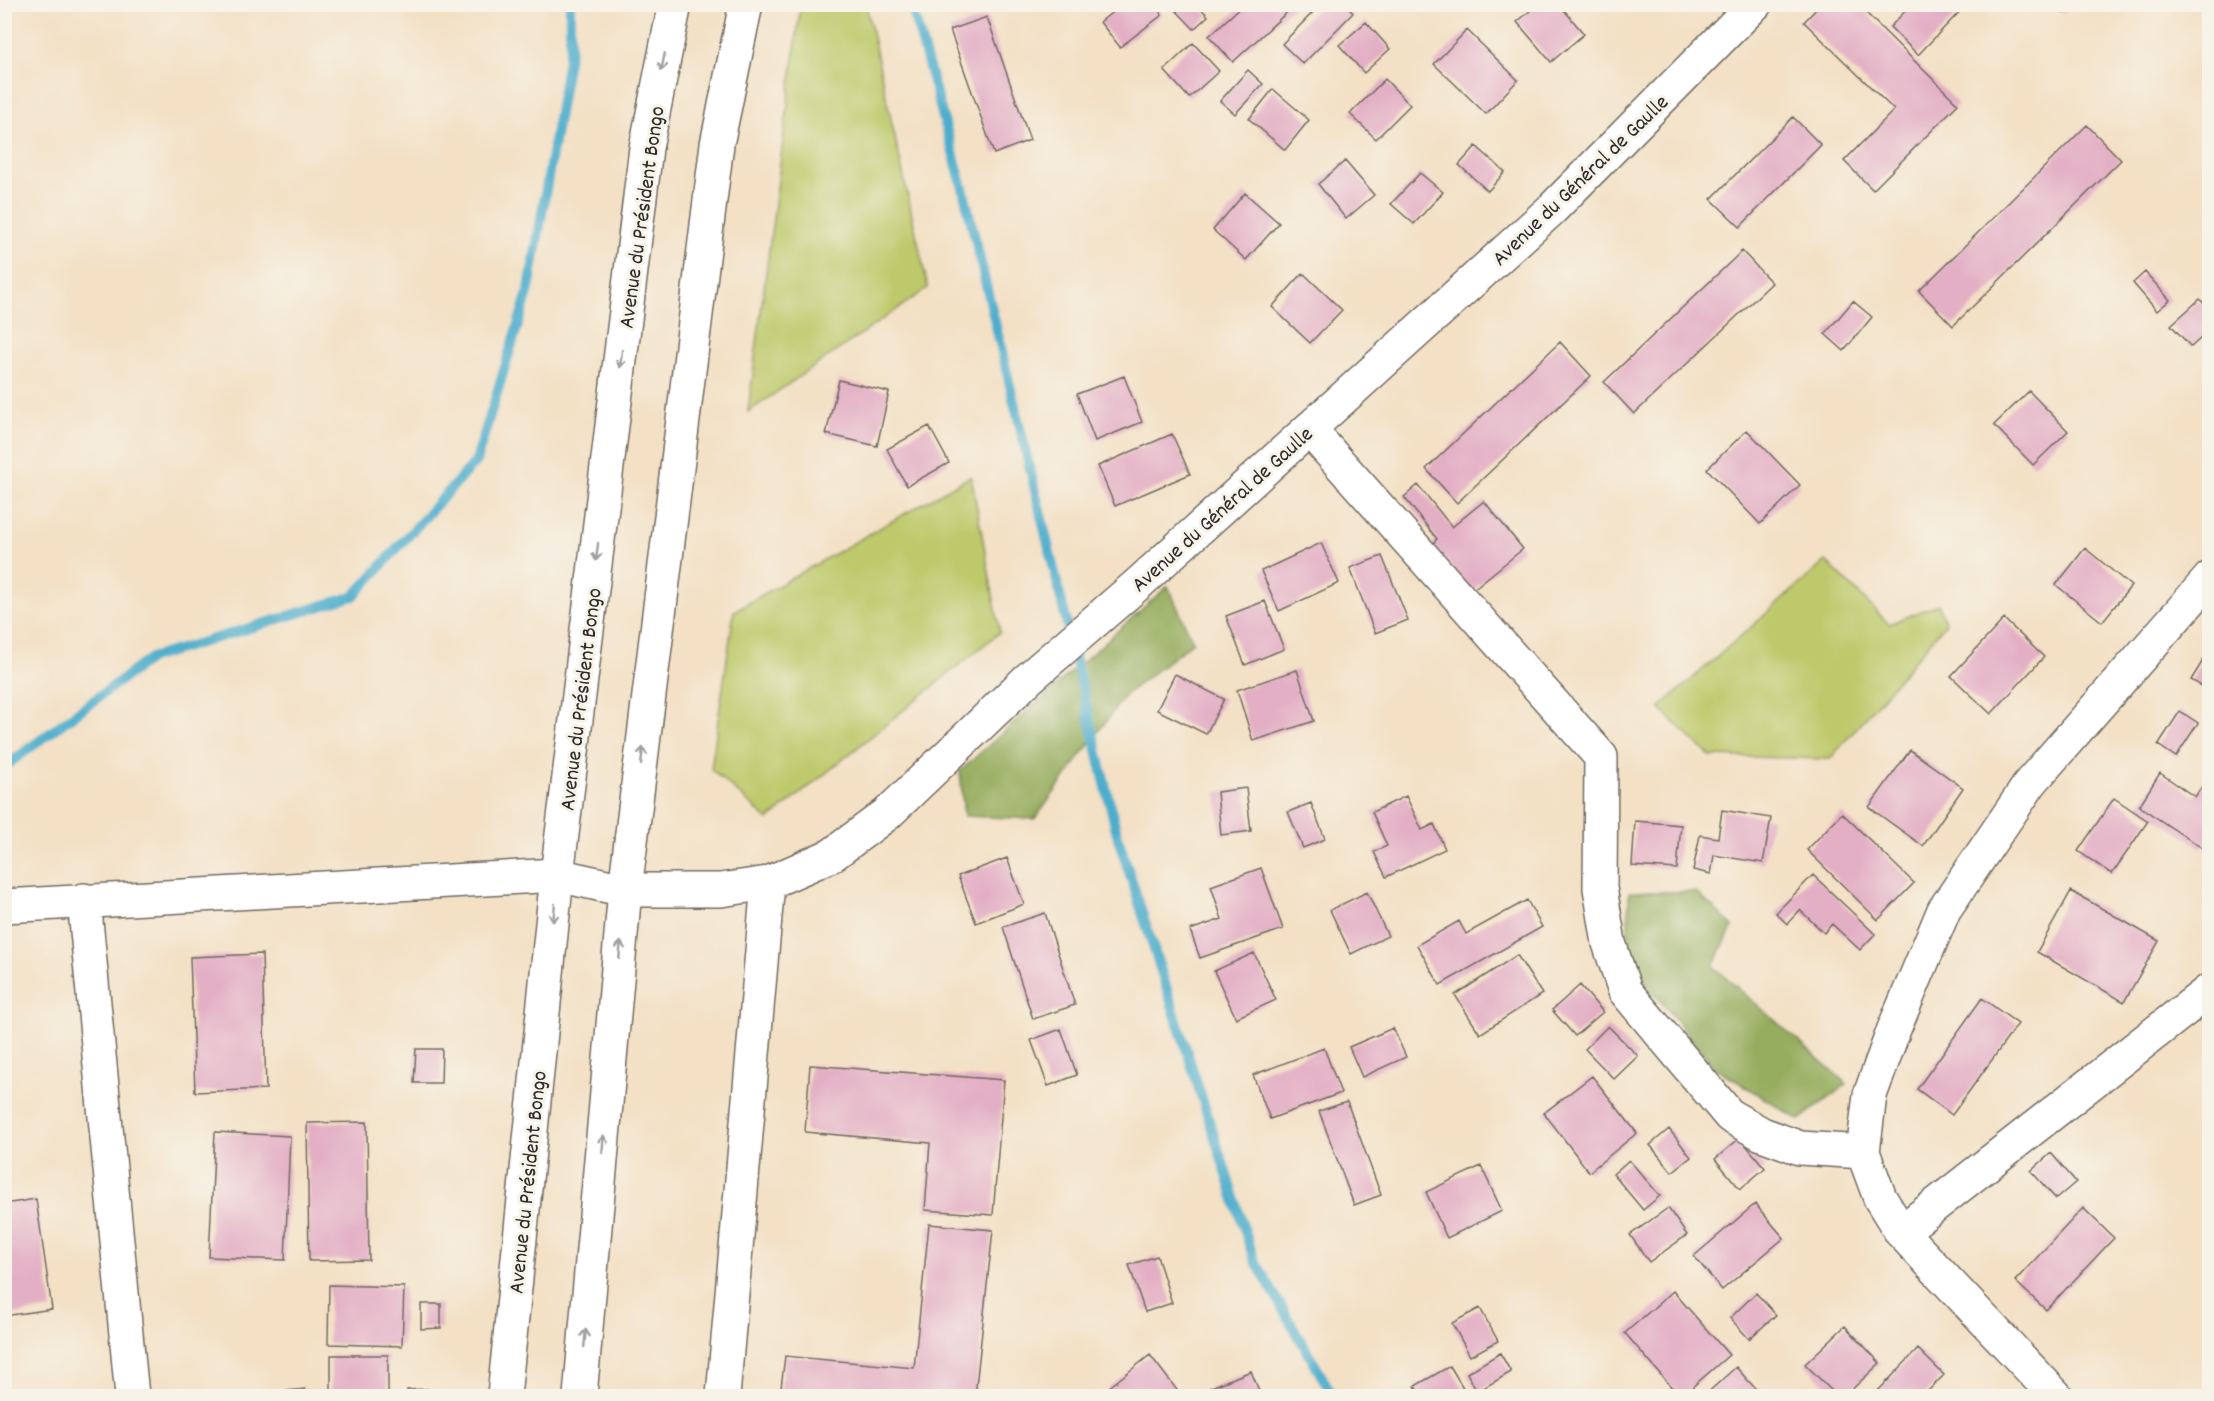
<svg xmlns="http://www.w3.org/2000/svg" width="2214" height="1401" font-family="Dekko,sans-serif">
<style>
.green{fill:#bdc96a;stroke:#747a4a;stroke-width:1.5}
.forest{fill:#96ad5e;stroke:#606c44;stroke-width:1.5}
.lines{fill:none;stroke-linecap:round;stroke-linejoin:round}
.stream{stroke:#4dadcc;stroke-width:10}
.building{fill:#e3afc5}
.street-casing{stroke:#716a61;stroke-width:36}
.secondary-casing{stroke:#716a61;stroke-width:36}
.street{stroke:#fff;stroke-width:33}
.secondary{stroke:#fff;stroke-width:33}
.oneway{stroke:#a0a0a0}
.labels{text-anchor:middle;stroke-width:6;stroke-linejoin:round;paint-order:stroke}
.street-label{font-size:22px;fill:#2b2b2b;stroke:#f7f3e8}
</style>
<rect width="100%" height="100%" fill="#f7f3e8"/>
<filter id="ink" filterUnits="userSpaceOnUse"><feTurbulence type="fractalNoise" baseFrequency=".0167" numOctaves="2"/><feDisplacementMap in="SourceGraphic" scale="12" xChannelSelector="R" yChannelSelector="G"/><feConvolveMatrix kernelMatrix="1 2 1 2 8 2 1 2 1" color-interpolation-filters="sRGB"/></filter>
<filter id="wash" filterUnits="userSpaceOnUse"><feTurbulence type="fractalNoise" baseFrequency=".008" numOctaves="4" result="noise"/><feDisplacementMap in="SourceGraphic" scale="24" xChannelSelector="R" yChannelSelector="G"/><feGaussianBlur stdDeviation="1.35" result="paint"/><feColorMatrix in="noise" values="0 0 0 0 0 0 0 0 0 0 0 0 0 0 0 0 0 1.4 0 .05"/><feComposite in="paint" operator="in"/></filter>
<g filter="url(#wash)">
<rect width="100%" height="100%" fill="#f3e0c5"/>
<path class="green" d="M831,5H866L928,288L748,412L800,10Z
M971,476L1000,632L768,820L711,769L734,611Z
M1826,561L1889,624L1938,604L1946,623L1830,759L1710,756L1659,708Z"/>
<path class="forest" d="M1168,586L1193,642L1125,695L1035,819L964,816L960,771Z
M1629,892H1696L1733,926L1713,966L1847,1084L1799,1120L1714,1067L1627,960Z"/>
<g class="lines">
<path class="stream" d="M911,4L963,188L1118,838L1254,1259L1333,1396
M4,767L151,658L354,596L476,461L529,289L570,48V4"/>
</g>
<g id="blocks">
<path class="building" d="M1111,4H1155L1162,15L1120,47L1100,22L1115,10Z
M1170,4H1197L1208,16L1194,29Z
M1244,4H1296L1233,62L1209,36Z
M1321,4H1345L1353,13L1303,64L1282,44Z
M1538,4H1559L1584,34L1551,62L1517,22Z
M1821,4H1857L1958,104L1873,190L1844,161L1894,110L1804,22Z
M1912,4H1967L1918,55L1890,27Z
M2055,4H2071L2063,13Z
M987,17L1030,140L994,154L950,30Z
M1366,22L1390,49L1364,73L1339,45Z
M1467,30L1518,80L1486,114L1434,64Z
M1193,43L1219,71L1189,98L1164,70Z
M1248,70L1263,84L1235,114L1220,101Z
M1385,79L1410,105L1376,139L1350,114Z
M1273,89L1309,120L1285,150L1249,119Z
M1793,117L1821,145L1740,227L1711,199Z
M2087,125L2121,160L1953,326L1919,291Z
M1476,146L1505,172L1488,191L1459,165Z
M1345,161L1374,195L1346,219L1318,184Z
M1420,173L1443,192L1414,224L1391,204Z
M1245,193L1279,223L1246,260L1213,230Z
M1742,251L1772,283L1634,414L1604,382Z
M2145,272L2170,300L2157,311L2133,283Z
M1303,273L1342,310L1310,343L1272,307Z
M2200,299L2210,310V330L2191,347L2171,325Z
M1853,301L1872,317L1844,351L1825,334Z
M1560,342L1591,376L1457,503L1426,469Z
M1124,376L1142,422L1095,441L1077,394Z
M839,380L889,392L877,446L826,434Z
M2029,391L2068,431L2033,465L1994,425Z
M929,426L949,463L907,486L887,449Z
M1747,430L1800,485L1760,524L1707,469Z
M1172,434L1190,474L1115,506L1098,466Z
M1418,485L1452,527L1484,501L1523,549L1471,591L1432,544L1437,539L1404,497Z
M1321,543L1339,583L1279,611L1261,571Z
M2085,548L2131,586L2102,622L2056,585Z
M1382,556L1408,620L1375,633L1350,568Z
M1265,601L1284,649L1245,665L1226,616Z
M2004,619L2044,657L1991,714L1951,676Z
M2210,649V691L2191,680Z
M1297,670L1314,721L1253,741L1237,690Z
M1175,674L1224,699L1206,734L1157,710Z
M2180,711L2198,723L2176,757L2158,745Z
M1910,750L1963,788L1923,846L1869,807Z
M2160,773L2195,797L2210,774V836L2202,848L2139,806Z
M1246,788L1251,831L1221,835L1217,792Z
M1406,796L1422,830L1434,824L1445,849L1386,877L1374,852L1387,846L1372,812Z
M2114,798L2148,821L2112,874L2078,851Z
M1311,803L1325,839L1303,848L1288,812Z
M1722,810L1771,818L1763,863L1714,855L1711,874L1693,870L1700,835L1718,838Z
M1842,813L1914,883L1878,920L1807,850Z
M1635,821L1681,825L1677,869L1632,866Z
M1007,858L1024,904L976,923L958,876Z
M1261,868L1283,929L1200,958L1190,930L1222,919L1211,886Z
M1813,875L1875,934L1860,950L1832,924L1824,933L1800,910L1787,924L1776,913Z
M2071,891L2159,941L2124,1002L2037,952Z
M1367,892L1388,936L1351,954L1330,910Z
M1527,900L1542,927L1440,985L1417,945L1459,921L1466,934Z
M1045,913L1075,1005L1033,1019L1003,927Z
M1254,953L1276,1000L1236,1018L1214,971Z
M262,954L266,1089L195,1092L190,957Z
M1517,955L1542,994L1480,1034L1455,995Z
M1580,985L1603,1012L1575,1036L1552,1010Z
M1982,998L2018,1024L1952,1115L1917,1089Z
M1608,1026L1638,1056L1614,1079L1585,1049Z
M1393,1028L1406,1057L1362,1077L1349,1047Z
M1061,1029L1077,1075L1048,1086L1031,1040Z
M1324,1048L1341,1093L1270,1119L1253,1075Z
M416,1049H442L441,1083H414Z
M810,1065L1004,1080L993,1215L925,1210L930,1143L805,1132Z
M1592,1076L1637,1133L1589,1172L1544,1113Z
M1347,1102L1381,1195L1354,1205L1319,1111Z
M367,1122L369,1260L309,1261L307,1123Z
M1669,1129L1691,1157L1672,1172L1650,1145Z
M215,1132L290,1136L285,1260L209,1257Z
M1740,1138L1765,1168L1740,1189L1715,1159Z
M2051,1153L2076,1182L2056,1199L2031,1171Z
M1629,1160L1660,1196L1643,1210L1613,1174Z
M1481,1166L1502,1211L1447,1238L1426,1192Z
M36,1199L52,1309L4,1316V1204Z
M1755,1204L1784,1238L1722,1290L1694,1256Z
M1668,1208L1687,1235L1649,1262L1630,1235Z
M2083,1208L2114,1238L2046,1310L2015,1281Z
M929,1224L993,1230L975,1396H780L785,1356L914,1368Z
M1157,1256L1172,1303L1145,1312L1129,1265Z
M329,1285L404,1287L402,1346L328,1344Z
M1673,1291L1729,1355L1682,1396H1679L1625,1333Z
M1756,1293L1776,1315L1749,1339L1730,1318Z
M421,1304H441V1328L421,1329Z
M1480,1308L1498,1341L1470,1356L1452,1323Z
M1845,1326L1880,1363L1845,1396H1837L1805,1364Z
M1918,1349L1944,1375L1923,1396H1876L1874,1395Z
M1500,1353L1511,1372L1477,1392L1467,1373Z
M331,1355H388V1396H331Z
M1150,1355L1180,1394L1177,1396H1115L1108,1388Z
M1450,1366L1468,1396H1421L1415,1386Z
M1736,1367L1762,1396H1704Z
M1251,1371L1261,1396H1212L1209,1388Z
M305,1389L306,1396H249V1395Z
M428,1389L429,1396H407V1390Z"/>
</g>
</g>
<g filter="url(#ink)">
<use href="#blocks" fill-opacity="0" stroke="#716a61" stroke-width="1.5"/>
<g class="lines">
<g class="street-casing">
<path id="street" d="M1309,429L1601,757L1600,888L1609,943L1625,991L1730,1116L1762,1134L1800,1148L1863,1152
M84,900L132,1396
M4,906L557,875
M1901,1232L2210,990
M723,1396L768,883
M2056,1396L1901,1232L1880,1198L1863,1152L1870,1095L1894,1029L1944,910L2031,782L2210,578"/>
</g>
<g class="secondary-casing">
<path id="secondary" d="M557,875L625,890H721L768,883L832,855L887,814L1028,679L1138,584L1551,210L1755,4
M504,1396L557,875L646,148L675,4
M580,1396L625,890L717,144L746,4"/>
</g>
<use href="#street" class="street"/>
<use href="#secondary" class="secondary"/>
</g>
<defs><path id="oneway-shaft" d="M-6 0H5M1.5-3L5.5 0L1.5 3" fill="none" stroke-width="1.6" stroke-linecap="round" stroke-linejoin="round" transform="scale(1.5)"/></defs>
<g class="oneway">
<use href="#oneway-shaft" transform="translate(663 62) rotate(101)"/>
<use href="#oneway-shaft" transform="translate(621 359) rotate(97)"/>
<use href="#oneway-shaft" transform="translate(597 552) rotate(97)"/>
<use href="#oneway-shaft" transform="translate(642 756) rotate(-83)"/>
<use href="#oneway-shaft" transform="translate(554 913) rotate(96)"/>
<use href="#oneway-shaft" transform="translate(620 950) rotate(-85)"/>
<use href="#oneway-shaft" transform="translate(603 1144) rotate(-85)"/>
<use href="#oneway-shaft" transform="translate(585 1338) rotate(-85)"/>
</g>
</g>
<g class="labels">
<g class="street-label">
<text transform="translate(1579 179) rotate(-44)" y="8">Avenue du Général de Gaulle</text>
<text transform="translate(640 217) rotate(-82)" y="8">Avenue du Président Bongo</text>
<text transform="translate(1221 508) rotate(-42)" y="8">Avenue du Général de Gaulle</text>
<text transform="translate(579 699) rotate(-83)" y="8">Avenue du Président Bongo</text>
<text transform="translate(526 1182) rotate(-84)" y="8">Avenue du Président Bongo</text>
</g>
</g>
<rect width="2214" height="1401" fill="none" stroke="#f7f3e8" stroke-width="24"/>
</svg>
